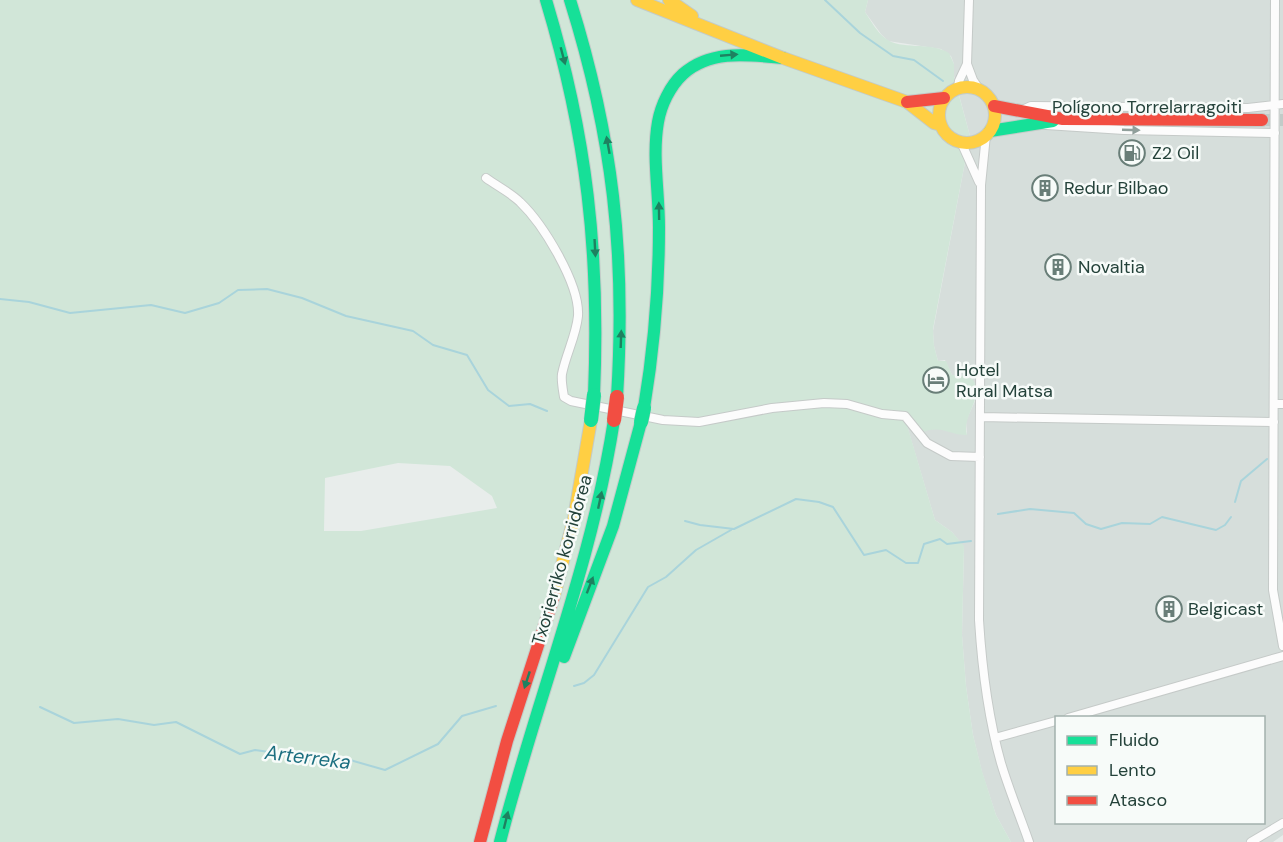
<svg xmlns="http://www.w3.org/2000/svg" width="1283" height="842" font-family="'DM Sans',sans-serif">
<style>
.built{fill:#d6dedb;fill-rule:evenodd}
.green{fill:#d1e6d8;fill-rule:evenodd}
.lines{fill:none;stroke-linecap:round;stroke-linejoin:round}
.stream{stroke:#a9d4db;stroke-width:2}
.secondary-tunnel{stroke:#c1cbc8;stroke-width:12;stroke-dasharray:12 6;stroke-linecap:butt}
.street-casing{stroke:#c5cac8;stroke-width:10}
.fast-casing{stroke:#c3cbc8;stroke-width:14}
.slow-casing{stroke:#c3cbc8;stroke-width:14}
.jam-casing{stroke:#c3cbc8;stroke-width:14}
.street{stroke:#fcfcfc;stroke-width:8}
.fast{stroke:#16e098;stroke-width:12}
.slow{stroke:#ffcf43;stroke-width:12}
.jam{stroke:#f24e42;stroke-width:12}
.fast-bridge-casing{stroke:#c3ccc9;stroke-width:15;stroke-linecap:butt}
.jam-bridge-casing{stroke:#c3ccc9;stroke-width:15;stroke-linecap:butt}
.fast-bridge{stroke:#16e098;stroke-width:14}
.jam-bridge{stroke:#f24e42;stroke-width:14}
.oneway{fill:#1e8160}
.oneway2{fill:#909f9b}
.labels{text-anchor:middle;stroke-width:5;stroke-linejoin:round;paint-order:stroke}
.street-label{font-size:18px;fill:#24423a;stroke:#f7fbf9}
.poi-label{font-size:18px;fill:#24423a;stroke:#f7fbf9;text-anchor:start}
.water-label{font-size:20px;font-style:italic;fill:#1c6f80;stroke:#f7fbf9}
</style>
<rect width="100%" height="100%" fill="#e8edeb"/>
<path class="built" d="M868,0H1283V835L1273,842H1011L996,815L982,772L973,735L966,686L962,635L964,547L952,532L935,520L905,419L930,429H944L967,435L966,421L975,401L976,385L969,377L952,375L945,360L938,361L934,346L933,331L970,136L954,76V64L951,56L941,49L888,41L881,34L865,12ZM1056,718H1264V822H1056Z"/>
<path class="green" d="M0,0H868L865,12C871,21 877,32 885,38C901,51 930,41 949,53L954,64V77L970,136L933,329L934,346L938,361H946L952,375L965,376L973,380C985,398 961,416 967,435C948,435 941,424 920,433L905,418L935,520L952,532L964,546L962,635L966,686L973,735L982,771L996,815L1011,842H0ZM398,463L450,466L492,496L497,508L361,531H324L325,478Z"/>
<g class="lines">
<path class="stream" d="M825,0L860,33L893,56L914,60L943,81
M0,299L29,302L70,313L151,305L185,313L219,303L238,290L267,289L302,298L346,316L413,331L433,345L467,355L488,390L509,406L530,404L547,411
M1235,502L1241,481L1267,459
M998,514L1030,509L1074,513L1086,524L1101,529L1122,523L1150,524L1162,517L1216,530L1225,525L1231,517
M685,521L700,525L734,529L796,499L819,502L833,507L864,555L886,550L906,563H918L924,544L940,539L947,544L971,541
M574,686L584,683L594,675L648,587L666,577L696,550L731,530
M40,707L74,723L118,719L154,725L176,722L240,754L255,750L291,755L318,762L336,756L385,770L438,744L462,716L496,706"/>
<path class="secondary-tunnel" d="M1262,120H1283"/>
<g class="street-casing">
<path id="street" d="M1275,0L1273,590L1283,646
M967,64L973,80L979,89
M958,87L959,81L967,64L969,0
M1020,111L1031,106L1248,108L1283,104
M1046,125L1124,130L1275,133
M986,135L981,185L979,620C982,668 988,717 1001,763C1009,790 1020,816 1029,842
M961,142L979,182
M486,178C497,186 511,193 520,202C543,224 580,284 578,316C576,336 566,354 562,374C561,381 563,390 564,397L571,401L663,420L699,422L772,408L824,403L847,404L882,414L905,416L927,443L951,456L980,457
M1274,404H1283
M981,417L1274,422
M1068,718L1283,656
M995,738L1056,721
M1251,842L1283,823"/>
</g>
<g class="fast-casing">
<path id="fast" d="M546,0C587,136 600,253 594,395
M570,0C613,137 626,254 617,397
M990,131L1053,121
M644,408C654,348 659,287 659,227C659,192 652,156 658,122C661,105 670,86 683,74C711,49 749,55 783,58
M564,657L613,526L641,422
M500,842C536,701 592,564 614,420"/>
</g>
<g class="slow-casing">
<path id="slow" d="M637,0L783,58L907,102L934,123L941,125
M669,0L692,16
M939 115a28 28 0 1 1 56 0a28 28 0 1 1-56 0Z
M554,596L574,518L591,420"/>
</g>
<g class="jam-casing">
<path id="jam" d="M907,102L944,98
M994,106L1063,119L1262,120
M480,842L507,741L554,596"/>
</g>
<use href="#street" class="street"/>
<use href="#fast" class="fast"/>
<use href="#slow" class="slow"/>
<use href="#jam" class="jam"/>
<g class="fast-bridge-casing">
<path id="fast-bridge" d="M591,420L594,395
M641,422L644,408"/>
</g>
<g class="jam-bridge-casing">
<path id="jam-bridge" d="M614,420L617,397"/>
</g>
<use href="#fast-bridge" class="fast-bridge"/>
<use href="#jam-bridge" class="jam-bridge"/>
</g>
<defs><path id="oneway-solid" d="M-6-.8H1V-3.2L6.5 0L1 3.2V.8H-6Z" transform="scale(1.5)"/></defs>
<g class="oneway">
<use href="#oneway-solid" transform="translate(729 55) rotate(-5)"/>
<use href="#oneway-solid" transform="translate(563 56) rotate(75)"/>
<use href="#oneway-solid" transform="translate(608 145) rotate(-100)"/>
<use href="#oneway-solid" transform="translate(659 211) rotate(-91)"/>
<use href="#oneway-solid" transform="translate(595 248) rotate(87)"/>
<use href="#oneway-solid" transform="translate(621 339) rotate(-88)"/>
<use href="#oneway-solid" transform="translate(600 500) rotate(-78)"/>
<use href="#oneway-solid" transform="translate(590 585) rotate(-69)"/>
<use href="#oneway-solid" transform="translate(527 680) rotate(108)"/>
<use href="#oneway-solid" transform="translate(506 820) rotate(-76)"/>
</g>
<use class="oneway2" href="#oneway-solid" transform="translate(1131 130) rotate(2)"/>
<defs>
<g id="fuel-ring" transform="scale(1.35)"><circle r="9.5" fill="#f7fbf9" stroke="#697e78" stroke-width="1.5"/><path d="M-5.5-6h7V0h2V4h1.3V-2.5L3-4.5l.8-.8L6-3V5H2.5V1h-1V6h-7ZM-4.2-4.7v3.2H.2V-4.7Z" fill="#697e78"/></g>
<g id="building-ring" transform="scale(1.35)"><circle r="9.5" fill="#f7fbf9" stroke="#697e78" stroke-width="1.5"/><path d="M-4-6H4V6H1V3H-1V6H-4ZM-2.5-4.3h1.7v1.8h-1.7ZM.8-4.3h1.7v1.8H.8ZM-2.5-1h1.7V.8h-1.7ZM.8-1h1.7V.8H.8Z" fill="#697e78"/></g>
<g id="hotel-ring" transform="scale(1.35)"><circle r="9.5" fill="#f7fbf9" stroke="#697e78" stroke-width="1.5"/><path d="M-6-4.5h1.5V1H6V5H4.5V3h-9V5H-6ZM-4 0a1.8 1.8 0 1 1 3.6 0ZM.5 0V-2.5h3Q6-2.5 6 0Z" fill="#697e78"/></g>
</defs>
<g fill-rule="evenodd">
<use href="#fuel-ring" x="1132" y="153"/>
<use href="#building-ring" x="1045" y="188"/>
<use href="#building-ring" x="1058" y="267"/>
<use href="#hotel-ring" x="936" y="380"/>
<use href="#building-ring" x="1169" y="609"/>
</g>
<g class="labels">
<g class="street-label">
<text x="1147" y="113">Polígono Torrelarragoiti</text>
<text transform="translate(562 560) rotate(-74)" y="6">Txorierriko korridorea</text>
</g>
<g class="poi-label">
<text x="1152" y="159">Z2 Oil</text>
<text x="1064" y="194">Redur Bilbao</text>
<text x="1078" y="273">Novaltia</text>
<text x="956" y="376">Hotel<tspan x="956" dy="21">Rural Matsa</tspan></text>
<text x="1188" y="615">Belgicast</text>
</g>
<g class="water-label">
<text transform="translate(308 757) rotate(7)" y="7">Arterreka</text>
</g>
</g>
<rect x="1055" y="716" width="210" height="108" fill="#f7fbf9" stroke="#a3b1ad" stroke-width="1.5"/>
<rect x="1067" y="736" width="30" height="9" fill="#16e098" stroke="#a3b1ad" stroke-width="1.5"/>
<text x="1109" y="746" font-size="18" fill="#24423a">Fluido</text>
<rect x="1067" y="766" width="30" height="9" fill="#ffcf43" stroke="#a3b1ad" stroke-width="1.5"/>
<text x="1109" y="776" font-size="18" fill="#24423a">Lento</text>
<rect x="1067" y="796" width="30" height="9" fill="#f24e42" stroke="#a3b1ad" stroke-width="1.5"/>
<text x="1109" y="806" font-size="18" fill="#24423a">Atasco</text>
</svg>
